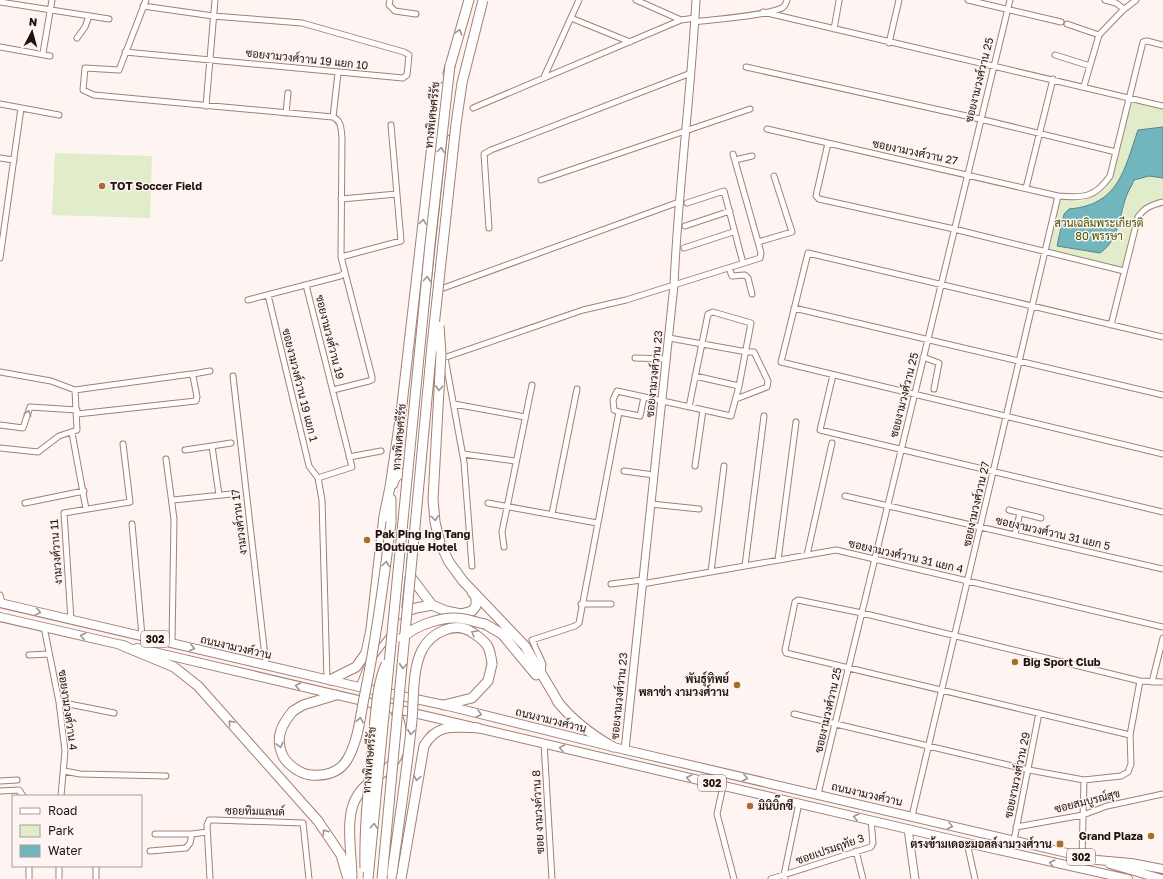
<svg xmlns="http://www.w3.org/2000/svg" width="1163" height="879" font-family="'Golos Text',Sarabun,sans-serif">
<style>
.green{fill:#e0ecca}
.water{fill:#71b6bd;stroke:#598588}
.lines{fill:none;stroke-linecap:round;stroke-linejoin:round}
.street-casing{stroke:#a38072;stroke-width:7}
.secondary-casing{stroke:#a38072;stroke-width:9}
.primary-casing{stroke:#a38072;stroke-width:10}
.highway-casing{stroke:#a38072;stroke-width:11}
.street{stroke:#fff;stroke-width:5}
.secondary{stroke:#fff;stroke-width:7}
.primary{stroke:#fff;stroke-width:8}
.highway{stroke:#fff;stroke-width:9}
.highway-bridge-casing{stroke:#a38072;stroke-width:11;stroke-linecap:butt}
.highway-bridge{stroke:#fff;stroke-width:9}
.oneway{stroke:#9b9593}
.poi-dot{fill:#a66e2b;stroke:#fef5f2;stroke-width:1.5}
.labels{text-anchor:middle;stroke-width:3;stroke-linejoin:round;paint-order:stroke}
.shield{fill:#fef5f2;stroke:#635752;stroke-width:1}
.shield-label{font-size:10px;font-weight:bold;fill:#20130e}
.street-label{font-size:11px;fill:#20130e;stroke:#fef5f2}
.poi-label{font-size:11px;font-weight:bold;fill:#20130e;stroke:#fef5f2;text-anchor:start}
.park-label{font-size:11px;fill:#435403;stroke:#fef5f2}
</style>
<rect width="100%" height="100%" fill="#fef5f2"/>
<path class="green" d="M1131,100L1163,108V201C1156,202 1148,203 1143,208C1131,218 1127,254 1123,270L1044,250L1057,197L1082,201L1103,191L1113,177Z
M55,153L152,156L150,218L52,215Z"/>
<path class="water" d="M1163,127V178L1149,176L1134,180C1132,186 1128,191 1126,197C1119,217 1119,240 1100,253L1057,246L1064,214L1069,209C1119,205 1124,170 1138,130Z"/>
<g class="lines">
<g class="street-casing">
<path id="street" d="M146,0L119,70L85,68L83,90L94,95L333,117C342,121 341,130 342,138L341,257L372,377V380L369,381L333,390
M390,0L389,5L395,11L416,14
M636,0L681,20
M968,0L1061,22
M1105,0L1116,3L1124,9
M0,2L109,19
M763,12L1163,106
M571,18L630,42
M694,22C717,19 764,16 782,8C786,6 786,3 787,0
M1067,24L1099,35
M834,29L839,1
M77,38L85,27L89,16
M889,43L899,0
M0,47L50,56
M125,52L403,78L407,75L409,55L404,52L302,23L213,16L143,6
M43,53L52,0
M1055,55L1090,66
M746,67L980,119L1116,152
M544,77L579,0
M1084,86L1099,35L1122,11L1136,0
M0,104L59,115
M206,106L215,0
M473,108L681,20L695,18
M286,113L288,93
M333,117L338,73
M767,129L1058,196C1083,198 1095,198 1110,176L1143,42L1147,41L1163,45
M828,143L816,196L819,199L954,229L1124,271
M0,158L14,160
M735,160L752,156
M541,180L750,109
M1026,188L1053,79
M341,199L397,194
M687,203L724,191L743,263
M685,226L730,211
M489,228L484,154L491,150L691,73
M758,242L792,232L774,176
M684,248L733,232
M341,257L401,241L391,125
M0,258L21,108
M729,268L732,276L745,275L748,278L752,294
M306,285L352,467L318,478L322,500L327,679
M438,290L679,202
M268,295L309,466L318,478
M248,300L340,276L345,273
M794,308L1163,395
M1111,325L1138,217C1145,207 1152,205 1163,202
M1163,337L808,253L781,362L1163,454
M669,338L747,352H754L768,381L767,387L736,399
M923,357L939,363L934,389
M445,358L464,462L472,566
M635,358L667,359
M429,363L583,310L626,300L760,258L761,253L758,242L733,154
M0,372L51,381L75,390L191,374L193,376L197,397L196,401L77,414
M193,374L210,371
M833,375L820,430L1163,512
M233,376L266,665
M695,376L739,386
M454,404L525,417
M619,412L640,416L644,397
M0,425L23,428L30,407L77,410
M72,433L86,509
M0,448L38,452L59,436L77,430L75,390
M185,450L212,446
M463,454L515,461
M349,457L381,451
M166,459L174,519L172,643
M695,466L703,410
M624,471L654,475
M219,495L212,446L231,443
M845,496L1163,569
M173,500L232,494
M25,503L84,491
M488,503L597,523
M651,504L699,509
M1009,510L1041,518
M552,514L577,389
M132,524L142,636
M1015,534L1020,513
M504,547L502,532L532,385
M807,555L832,443
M778,560L796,422
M745,566L764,416
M711,572L724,466
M611,584L642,580
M642,584L836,550L1163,627
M0,595L2,603
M581,604H611
M398,615L450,138
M71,620L64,513L130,502L123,444
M44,627L59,702L65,751L61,796
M29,655L49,654
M374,656L391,634
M542,673L543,664L532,640L575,626L579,623L619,412L614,410L613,400L617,391L731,416L739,386L751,323L713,312L708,314L689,407
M1152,682L1163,638
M359,687L367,666
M59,702L114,713
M794,714L1029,770L1084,780L1121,776L1128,772L1131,764L1130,735L1140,681
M1130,735L786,653L785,650L795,602L798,600L862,613L1140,681L1163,682
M544,743L552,879
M64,771L80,774L166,776
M0,781L17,780
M723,786L717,814L734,879
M0,791L19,790L23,796
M818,794L1010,0
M912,816L1058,196
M1016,827L1083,815L1107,806L1163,794
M155,834H192
M1014,840L1039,713
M967,843L975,879
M150,851L186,848L190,843L192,834L207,832
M856,851L863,879
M1082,857L1084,780
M29,866V879
M59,879V866
M96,879V866
M210,879L207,825L209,820H215L303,823L309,879
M771,879L871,847L873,843L871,820
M785,879L784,875L799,803"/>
</g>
<g class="secondary-casing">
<path id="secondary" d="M625,750L674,285C678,190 691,95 696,0
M908,829L915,879"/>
</g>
<g class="primary-casing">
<path id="primary" d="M0,603L359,687L444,705L613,747L1097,860L1131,863L1163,869
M0,617L126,646
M137,648L967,843L1128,879
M1110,864L1162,879"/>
</g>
<g class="highway-casing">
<path id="highway" d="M448,73L469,0
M393,484C395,475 400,472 409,474
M391,522V499
M440,543L449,562L463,581L525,646L560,705
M404,568L432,605
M399,614L416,608L432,605L446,611L461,614L472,611L476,606V597L472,592
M485,624L502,634L536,675
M121,645L174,667L198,686L318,821L341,855L348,879
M330,680L356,667L366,653L371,629L384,516L390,487L401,413L433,136L444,87
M557,701C573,721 590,734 613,747
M444,705L472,698L488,681L492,664
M293,711L303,705L336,695
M352,879C352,857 346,825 353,805C364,773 400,776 401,739C402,728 400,721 396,712
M401,879L424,746C437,723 454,727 478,728"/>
</g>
<use href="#street" class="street"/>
<use href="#secondary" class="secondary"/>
<use href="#primary" class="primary"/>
<use href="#highway" class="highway"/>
<g class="highway-bridge-casing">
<path id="highway-bridge" d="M439,326L441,354L433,499L435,522L440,543
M402,638C416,625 444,615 464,619C471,620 478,623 485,624
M293,711C282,724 275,737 282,754C286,764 300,774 311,775C325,776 339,773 347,760C358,741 360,719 364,698C376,640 384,581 391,522
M365,868C364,825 369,782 373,739C376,715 376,687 386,664
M392,874C399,822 407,771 412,720C414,698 412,670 422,650C431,633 455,620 473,633C488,643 490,647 492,664
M368,879L430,244L450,65
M382,879L432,345L456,124L462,83L483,0"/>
</g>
<use href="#highway-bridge" class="highway-bridge"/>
</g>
<defs><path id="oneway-chevron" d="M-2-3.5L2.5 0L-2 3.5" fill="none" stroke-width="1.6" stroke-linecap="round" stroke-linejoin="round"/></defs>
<g class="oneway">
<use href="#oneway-chevron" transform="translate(459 32) rotate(-74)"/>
<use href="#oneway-chevron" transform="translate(441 150) rotate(-83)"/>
<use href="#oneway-chevron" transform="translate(423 222) rotate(-83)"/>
<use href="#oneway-chevron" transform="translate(427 279) rotate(-85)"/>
<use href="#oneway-chevron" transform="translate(439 388) rotate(93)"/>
<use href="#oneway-chevron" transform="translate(28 413) rotate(-73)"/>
<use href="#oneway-chevron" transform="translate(435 518) rotate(84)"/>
<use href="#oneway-chevron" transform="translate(386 564) rotate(-83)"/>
<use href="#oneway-chevron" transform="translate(38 612) rotate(13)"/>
<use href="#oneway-chevron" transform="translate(474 633) rotate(-150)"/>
<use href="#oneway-chevron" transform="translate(83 636) rotate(-167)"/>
<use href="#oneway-chevron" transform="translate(192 648) rotate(13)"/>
<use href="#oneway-chevron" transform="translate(403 666) rotate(94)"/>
<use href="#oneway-chevron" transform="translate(298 686) rotate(-167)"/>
<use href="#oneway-chevron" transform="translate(479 714) rotate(14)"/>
<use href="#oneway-chevron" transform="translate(360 720) rotate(-80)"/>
<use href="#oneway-chevron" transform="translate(231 723) rotate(-131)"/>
<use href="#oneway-chevron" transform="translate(411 732) rotate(97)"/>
<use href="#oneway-chevron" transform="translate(280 745) rotate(76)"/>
<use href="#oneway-chevron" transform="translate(562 748) rotate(-166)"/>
<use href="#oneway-chevron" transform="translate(417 778) rotate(99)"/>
<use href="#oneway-chevron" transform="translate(689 778) rotate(-167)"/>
<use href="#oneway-chevron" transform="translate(745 778) rotate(13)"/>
<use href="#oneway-chevron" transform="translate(856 817) rotate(-167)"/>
<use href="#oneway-chevron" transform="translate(374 826) rotate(-84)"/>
<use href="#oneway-chevron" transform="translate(950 826) rotate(14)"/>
<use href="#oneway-chevron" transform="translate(325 832) rotate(-124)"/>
<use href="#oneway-chevron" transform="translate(1052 863) rotate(-167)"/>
</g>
<g class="poi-dot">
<circle cx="102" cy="186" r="4"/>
<circle cx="367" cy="540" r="4"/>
<circle cx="1015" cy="662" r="4"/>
<circle cx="737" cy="685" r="4"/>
<circle cx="750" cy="806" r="4"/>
<circle cx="1151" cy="836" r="4"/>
<rect x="1056" y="840" width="8" height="8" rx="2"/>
</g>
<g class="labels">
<g class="shield">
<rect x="141" y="631" width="28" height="16" rx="3"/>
<rect x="698" y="775" width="28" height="16" rx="3"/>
<rect x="1067" y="849" width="28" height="16" rx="3"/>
</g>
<g class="shield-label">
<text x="155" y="643">302</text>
<text x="712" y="787">302</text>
<text x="1081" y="861">302</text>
</g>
<g class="street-label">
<text transform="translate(307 59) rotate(6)" y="4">ซอยงามวงศ์วาน 19 แยก 10</text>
<text transform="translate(979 80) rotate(-76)" y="4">ซอยงามวงศ์วาน 25</text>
<text transform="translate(432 115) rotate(-84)" y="4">ทางพิเศษศรีรัช</text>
<text transform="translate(915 152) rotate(12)" y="4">ซอยงามวงศ์วาน 27</text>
<text transform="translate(330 337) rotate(76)" y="4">ซอยงามวงศ์วาน 19</text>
<text transform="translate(654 374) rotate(-84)" y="4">ซอยงามวงศ์วาน 23</text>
<text transform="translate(300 385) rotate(76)" y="4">ซอยงามวงศ์วาน 19 แยก 1</text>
<text transform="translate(904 395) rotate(-76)" y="4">ซอยงามวงศ์วาน 25</text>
<text transform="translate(399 437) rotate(-85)" y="4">ทางพิเศษศรีรัช</text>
<text transform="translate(976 504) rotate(-77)" y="4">ซอยงามวงศ์วาน 27</text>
<text transform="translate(239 522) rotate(-97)" y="4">งามวงศ์วาน 17</text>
<text transform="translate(1053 533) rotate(13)" y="4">ซอยงามวงศ์วาน 31 แยก 5</text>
<text transform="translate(56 552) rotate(-94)" y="4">งามวงศ์วาน 11</text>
<text transform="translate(906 556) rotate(13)" y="4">ซอยงามวงศ์วาน 31 แยก 4</text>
<text transform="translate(236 647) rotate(13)" y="4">ถนนงามวงศ์วาน</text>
<text transform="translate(619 696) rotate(-84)" y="4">ซอยงามวงศ์วาน 23</text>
<text transform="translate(68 710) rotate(82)" y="4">ซอยงามวงศ์วาน 4</text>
<text transform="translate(828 710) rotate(-77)" y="4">ซอยงามวงศ์วาน 25</text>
<text transform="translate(551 720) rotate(14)" y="4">ถนนงามวงศ์วาน</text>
<text transform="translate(369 760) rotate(-85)" y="4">ทางพิเศษศรีรัช</text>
<text transform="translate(1017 775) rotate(-78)" y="4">ซอยงามวงศ์วาน 29</text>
<text transform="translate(867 794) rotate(13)" y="4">ถนนงามวงศ์วาน</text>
<text transform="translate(1087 801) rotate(-14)" y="4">ซอยสมบูรณ์สุข</text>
<text transform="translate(255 811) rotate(1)" y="4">ซอยทิมแลนด์</text>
<text transform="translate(538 812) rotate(-93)" y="4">ซอย งามวงค์วาน 8</text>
<text transform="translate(830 849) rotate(-19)" y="4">ซอยเปรมฤทัย 3</text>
</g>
<g class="poi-label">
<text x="110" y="190">TOT Soccer Field</text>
<text x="375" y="538">Pak Ping Ing Tang<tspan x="375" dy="13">BOutique Hotel</tspan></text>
<text x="1023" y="666">Big Sport Club</text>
<text x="729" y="683" text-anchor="end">พันธุ์ทิพย์<tspan x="729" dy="13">พลาซ่า งามวงศ์วาน</tspan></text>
<text x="758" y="810">มินิบิ๊กซี</text>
<text x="1143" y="840" text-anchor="end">Grand Plaza</text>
<text x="1052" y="848" text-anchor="end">ตรงข้ามเดอะมอลล์งามวงศ์วาน</text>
</g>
<g class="park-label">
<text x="1099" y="227">สวนเฉลิมพระเกียรติ<tspan x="1099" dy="13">80 พรรษา</tspan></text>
</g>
</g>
<rect x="12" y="795" width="130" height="72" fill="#fef5f2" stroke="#a59b97"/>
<rect x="20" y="808" width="20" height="6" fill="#ffffff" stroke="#a59b97"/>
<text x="48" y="815" font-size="12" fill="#20130e">Road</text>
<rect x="20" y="825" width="20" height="12" fill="#e0ecca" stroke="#a59b97"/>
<text x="48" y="835" font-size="12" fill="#20130e">Park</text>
<rect x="20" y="845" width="20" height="12" fill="#71b6bd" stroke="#a59b97"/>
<text x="48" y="855" font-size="12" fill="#20130e">Water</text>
<g transform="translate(32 32) rotate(6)" stroke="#fef5f2" stroke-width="3" paint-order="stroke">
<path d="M0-3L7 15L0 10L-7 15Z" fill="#20130e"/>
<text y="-6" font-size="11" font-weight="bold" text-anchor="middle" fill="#20130e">N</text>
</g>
</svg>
